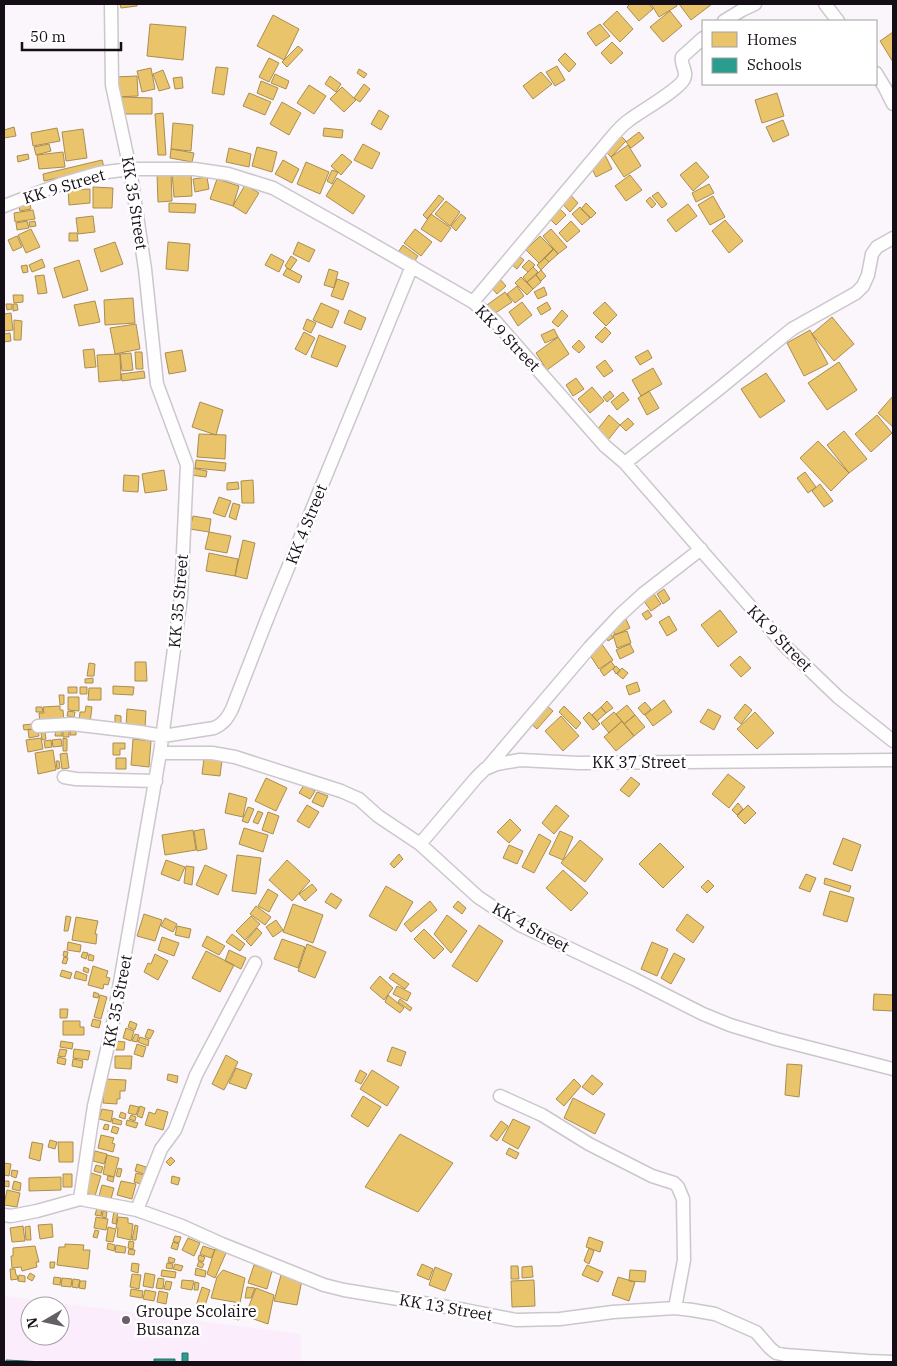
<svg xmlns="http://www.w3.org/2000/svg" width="897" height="1366" font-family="'IBM Plex Serif',serif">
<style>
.built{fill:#fcedfc;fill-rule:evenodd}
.homes{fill:#e9c46a;stroke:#aa8d51}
.schools{fill:#2a9d8f;stroke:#24726b}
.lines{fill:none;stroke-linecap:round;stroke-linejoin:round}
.minor-casing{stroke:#ccc6cd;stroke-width:15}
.minor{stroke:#fefefe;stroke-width:12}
.poi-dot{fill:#665f66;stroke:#fff;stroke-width:2}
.labels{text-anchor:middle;stroke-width:5;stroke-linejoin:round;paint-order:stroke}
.street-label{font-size:16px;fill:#160e16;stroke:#fff}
.poi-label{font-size:16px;fill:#160e16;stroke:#fff;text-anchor:start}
</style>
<rect width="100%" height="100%" fill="#fbf6fb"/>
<path class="built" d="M4,1296L301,1334V1362H4ZM30,1306H60V1336H30Z"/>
<path class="homes" d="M120,4H137V6L121,8Z
M630,4H649L653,9L639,21L627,7Z
M651,4H676L677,6L659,17Z
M679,4H712L691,20Z
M617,11L633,29L620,42L603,24Z
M670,11L682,26L663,42L650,27Z
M273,15L299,29L284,60L257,46Z
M150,24L186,27L183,60L147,56Z
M600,24L610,36L596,46L587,33Z
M893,32V62L880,41Z
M612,42L623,53L611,64L601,53Z
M298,46L303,50L287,67L282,62Z
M565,53L576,64L569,72L558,60Z
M269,58L279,63L269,82L259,77Z
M557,66L565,80L555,86L546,72Z
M216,67L228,68L224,95L212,93Z
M151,68L155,89L142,92L137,71Z
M359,69L367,74L364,78L357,73Z
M163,70L170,88L159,91L153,74Z
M541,72L552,84L533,99L523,86Z
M275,74L289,81L286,89L271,83Z
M137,76L138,96L115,97L114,77Z
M330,76L341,84L336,92L325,84Z
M182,77L183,88L175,89L173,78Z
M261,81L278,88L273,100L257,93Z
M364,84L370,89L360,102L354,98Z
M309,85L326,96L314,114L297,103Z
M342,87L356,100L344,112L330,99Z
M249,93L271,102L265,115L243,106Z
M777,93L784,116L762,123L755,100Z
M121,97L152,98V114H121Z
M282,102L301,113L289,135L270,124Z
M379,110L389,116L381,130L371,124Z
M163,113L166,155H158L155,114Z
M783,120L789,135L773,142L766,127Z
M173,123L193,125L191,151L171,149Z
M14,127L16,136L4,138V130Z
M57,128L60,141L33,146L31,133Z
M324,128L343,130L342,138L323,136Z
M83,129L87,158L66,161L62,132Z
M614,129L626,141L611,157L599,145Z
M639,132L644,138L631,148L626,142Z
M49,144L51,151L36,155L34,147Z
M363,144L380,153L372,169L354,160Z
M628,145L641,166L624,177L611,157Z
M257,147L277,152L272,172L252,166Z
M229,148L251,154L249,167L226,162Z
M171,149L194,153L192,162L170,158Z
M603,151L612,169L596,177L587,159Z
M63,152L65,167L39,169L37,155Z
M28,154L29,159L18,162L17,156Z
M342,154L352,162L341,175L331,166Z
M102,160L104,167L44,181L43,174Z
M283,160L299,169L292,183L275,174Z
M306,162L329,172L320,194L297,184Z
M696,162L709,177L693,191L680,175Z
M332,170L338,172L332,184L327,181Z
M191,172L192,196L174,197L172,173Z
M171,173L172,201L158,202L157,174Z
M630,175L642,190L626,201L615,186Z
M207,177L209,189L195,192L193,179Z
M337,178L365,196L353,214L326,196Z
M217,179L239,186L233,206L210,199Z
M709,184L714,193L696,202L692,193Z
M245,185L259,193L246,214L233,206Z
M93,187L113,188L112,208H93Z
M90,189V203L69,205L68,190Z
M565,189L578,203L570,212L557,198Z
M658,192L667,204L662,208L652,196Z
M439,195L444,199L427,219L423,215Z
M713,196L725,217L710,225L698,205Z
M650,197L656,204L652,208L646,201Z
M446,201L460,212L450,226L435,214Z
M30,203L31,209L20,211L19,205Z
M169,203L196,204L195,213L169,212Z
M586,203L596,213L591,218L581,209Z
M555,204L566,215L556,225L545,214Z
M688,204L697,216L676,232L667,220Z
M580,207L590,218L582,225L572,214Z
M33,210L35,219L15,222L14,213Z
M431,214L451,228L441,242L421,229Z
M461,214L466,218L456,231L451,226Z
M93,216L95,232L78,234L76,218Z
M725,220L743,241L729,253L712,231Z
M27,221L29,228L17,230L16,223Z
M35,221L36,226L30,227L29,222Z
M571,221L580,231L567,242L559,233Z
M31,229L40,247L26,253L18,235Z
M415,229L432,242L421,256L404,243Z
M551,229L567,247L558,254L543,236Z
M69,233H77L78,241H69Z
M17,236L22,247L13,251L8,240Z
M540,236L553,249L539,263L526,250Z
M115,242L123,264L101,272L94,249Z
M168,242L190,244L188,271L166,269Z
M298,242L315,250L309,262L293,254Z
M403,245L418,256L414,262L399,251Z
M554,249L558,254L549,262L545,258Z
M511,250L524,260L517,269L505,259Z
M271,254L284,261L279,272L265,265Z
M291,256L297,260L290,270L285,266Z
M545,258L549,262L541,270L537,265Z
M42,259L45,267L32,272L29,265Z
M79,260L88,290L63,298L54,268Z
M529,260L535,265L528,272L522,267Z
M27,265L28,272L23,273L21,266Z
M533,267L538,272L527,282L523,277Z
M287,268L302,276L299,283L283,275Z
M329,269L338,272L334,288L324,285Z
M541,270L546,276L541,281L536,275Z
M44,275L47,293L38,294L35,276Z
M536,275L541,282L533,289L527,282Z
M521,277L533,289L527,295L515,283Z
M499,278L506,286L497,294L490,286Z
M337,279L349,283L343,300L331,296Z
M517,286L524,296L515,303L507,294Z
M544,287L547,295L538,299L534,292Z
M505,292L512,302L494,314L487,305Z
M13,295H23V302L14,303Z
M133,298L135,323L105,325L104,300Z
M95,301L100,322L79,326L74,305Z
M522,302L532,315L518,326L509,312Z
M547,302L551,309L541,315L537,308Z
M605,302L617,315L606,326L593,313Z
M321,303L339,311L332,328L313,320Z
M6,304H12V309L7,310Z
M13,304H17L18,310L13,311Z
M349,310L366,318L361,330L344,323Z
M562,310L568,316L558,327L552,322Z
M11,313L13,330L4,331V314Z
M832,317L854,344L834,361L812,334Z
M307,319L316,323L311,333L303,329Z
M14,320L22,321L21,340H14Z
M136,324L140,349L115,354L110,328Z
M605,327L611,333L602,343L595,337Z
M554,329L558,337L545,343L541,335Z
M810,330L828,364L804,376L787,343Z
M304,332L315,338L306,355L295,349Z
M10,333L11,341L4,342V334Z
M319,335L346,346L337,367L311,357Z
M558,337L569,354L547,370L536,353Z
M579,340L585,347L579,353L572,347Z
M94,349L96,367L85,368L83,350Z
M182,350L186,371L169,374L165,353Z
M648,350L652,358L640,365L635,357Z
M135,352H142L143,369H136Z
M131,353L133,370L122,371L120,354Z
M120,354L121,380L99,382L97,355Z
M605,360L613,371L604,377L596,367Z
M839,362L857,390L827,410L808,383Z
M653,368L662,384L641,396L632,380Z
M144,371L145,378L122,381L121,374Z
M766,373L785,401L760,418L741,389Z
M576,378L584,389L573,396L566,385Z
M592,387L604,401L590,413L578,399Z
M610,391L614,396L607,402L603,397Z
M649,391L659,408L647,415L638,398Z
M623,392L629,400L617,410L611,402Z
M893,396V427L878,413Z
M200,402L223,410L216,435L192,427Z
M609,415L620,425L608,440L597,430Z
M877,415L892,433L871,452L855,434Z
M628,418L634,424L626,431L620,425Z
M844,431L867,459L849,473L827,445Z
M199,434L226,435L225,459L197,457Z
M818,441L849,473L831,491L800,458Z
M196,460L226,463L225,471L195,468Z
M192,468L207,471L206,477L191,475Z
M164,470L167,490L145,493L142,474Z
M805,472L816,487L808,493L797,478Z
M124,475L139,476L138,492L123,491Z
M253,480L254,503H242L241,481Z
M238,482L239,489L227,490V483Z
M820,484L833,501L824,507L812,491Z
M219,497L231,501L225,517L213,513Z
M233,503L240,505L236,520L229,517Z
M193,516L211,519L209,532L190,529Z
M209,532L231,536L227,553L205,549Z
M243,540L255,543L247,579L235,576Z
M209,553L238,559L235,576L206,571Z
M664,589L670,599L663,604L657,594Z
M652,591L661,604L651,611L641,597Z
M648,610L652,616L646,620L642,614Z
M720,610L737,632L718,647L701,625Z
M669,616L677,630L667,636L659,622Z
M625,617L630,628L615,635L610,623Z
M607,625L613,638L608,641L602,628Z
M627,631L631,643L617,648L613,635Z
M599,640L613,660L599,669L586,649Z
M630,644L634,652L620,659L616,650Z
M740,656L751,668L741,677L730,665Z
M611,661L615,667L604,676L600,670Z
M135,662H146L147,681H135Z
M89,663L95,664L94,676H87Z
M616,666L620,670L616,674L613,669Z
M622,668L628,673L623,679L617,674Z
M93,678V683H85V679Z
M637,682L640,691L629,695L626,686Z
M113,686L134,687L133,695L113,694Z
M68,687H77V693H68Z
M80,687H87V694H80Z
M89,688H101V700H88Z
M59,695H64V704L60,705Z
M68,697H79V711L68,710Z
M664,700L672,712L653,726L645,715Z
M607,701L613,708L606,713L601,707Z
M645,702L651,709L644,715L638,708Z
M745,704L752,710L741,724L734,718Z
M627,705L635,715L624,724L616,714Z
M60,706V710H63L64,722L40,723L39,713H44L43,707Z
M86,706L92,707L90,723L79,721L80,712H85Z
M547,706L553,711L537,729L531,724Z
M564,706L581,723L576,729L559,712Z
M36,707H42L43,712H36Z
M601,707L606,713L597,721L592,715Z
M127,709L146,711L145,728L126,727Z
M708,709L721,716L714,730L700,722Z
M68,711L75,712L74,717L67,716Z
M589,712L600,724L593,730L583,718Z
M614,712L622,721L609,733L601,723Z
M755,712L774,733L757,749L737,729Z
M115,715L121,716V724H115Z
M635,715L645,727L634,736L624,724Z
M561,716L579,736L563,751L545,731Z
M622,721L634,736L616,751L604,737Z
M32,724V729L24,730L23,725Z
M63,727H69V737H63Z
M71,727L76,728V735H70Z
M38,728L39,736L29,738L28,730Z
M56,728H62V736H55Z
M45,732L46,739L42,740L41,733Z
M41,738L43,749L28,752L26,740Z
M63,738L67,739V751H63Z
M61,739L62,746L53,747L52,740Z
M133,739L151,741L149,767L131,765Z
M51,740L52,747L45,748L44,741Z
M113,743H125V749H120V755H113Z
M53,750L56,770L38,774L35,753Z
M67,753L69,768L62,769L60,754Z
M116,758H126V769H116Z
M204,758L222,760L220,776L202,774Z
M56,761H59L60,768L57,769Z
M728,774L745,787L729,808L712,794Z
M631,777L640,784L629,797L620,790Z
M266,778L287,788L276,811L255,801Z
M304,785L315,791L310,799L299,793Z
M317,792L328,796L323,807L312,802Z
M229,793L247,798L243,817L225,813Z
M738,803L743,809L737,815L732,810Z
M307,805L319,812L309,828L297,821Z
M556,805L569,816L554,834L542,823Z
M748,805L756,813L745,824L737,816Z
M248,807L254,809L248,823L242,821Z
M258,811L263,813L258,824L253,822Z
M268,812L279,816L273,834L262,830Z
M510,819L521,830L509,843L497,832Z
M244,828L268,835L263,852L239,844Z
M204,829L207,849L197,851L194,831Z
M193,830L196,850L165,855L162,835Z
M560,831L573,837L563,860L549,854Z
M539,834L551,841L534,873L522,867Z
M843,838L861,845L852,871L833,864Z
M580,840L603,859L585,882L561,863Z
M660,843L684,867L663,888L639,864Z
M509,845L523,851L517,864L503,858Z
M399,854L403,859L394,868L390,864Z
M237,855L261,858L256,894L232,891Z
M166,860L185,867L179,881L161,874Z
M287,860L310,881L292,901L269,880Z
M205,865L227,875L218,895L196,885Z
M186,866L194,867L192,885L184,883Z
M563,870L588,893L571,911L546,888Z
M806,874L816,878L810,892L799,888Z
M825,878L851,886L849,892L824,884Z
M708,880L714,886L707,893L701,887Z
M312,884L317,890L305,901L299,894Z
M386,886L413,902L396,931L369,916Z
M268,889L278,895L269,912L258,906Z
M830,891L854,898L847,922L823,915Z
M331,893L342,900L336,909L325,902Z
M430,901L437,910L411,932L404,924Z
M458,901L466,908L462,914L453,907Z
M293,904L323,915L313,943L283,932Z
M256,906L271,917L265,925L250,914Z
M144,914L162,920L155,941L137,936Z
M687,914L704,927L693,943L676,930Z
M447,915L467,931L451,953L434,934Z
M66,916L71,917L68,931H64Z
M251,916L260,924L245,940L236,931Z
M76,917L98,921L95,934H97L96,944L72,940Z
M165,918L177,924L173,932L161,926Z
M276,920L283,930L273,937L266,927Z
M479,925L503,941L477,982L452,966Z
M177,926L191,929L189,938L175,935Z
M257,928L262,933L251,946L246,941Z
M424,929L444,949L434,959L414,939Z
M232,934L245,944L240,951L226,942Z
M207,936L225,946L219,955L202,946Z
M162,937L179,943L174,956L158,950Z
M282,939L305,947L298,968L274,959Z
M68,942L81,945L80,952L67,950Z
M652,942L668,949L657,976L641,969Z
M307,944L326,952L315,978L298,971Z
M229,950L246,958L241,969L225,961Z
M64,951L68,952L67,957L63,956Z
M206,951L234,965L220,992L192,978Z
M83,952L88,953L86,959L81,957Z
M674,953L685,959L671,984L661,978Z
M89,954L94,956L93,961L88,960Z
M155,954L168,961L158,980L144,972L148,963L151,964Z
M64,957L68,958L66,964L62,963Z
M93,966L108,971L106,977L110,978L108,985L104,984L103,989L88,985Z
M84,967L89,969L88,973L83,971Z
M62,970L72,973L70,979L60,976Z
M76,971L87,975L86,981L74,978Z
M393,973L409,984L405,989L389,978Z
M380,976L393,988L384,1000L370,988Z
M397,986L411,993L407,1001L393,994Z
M94,992L99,994L98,998L93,997Z
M874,994L893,995V1011L873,1010Z
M100,995L107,997L101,1019L94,1017Z
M388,995L404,1008L400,1013L385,1002Z
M400,999L412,1008L410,1011L398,1002Z
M60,1009H68L67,1018H60Z
M93,1019L101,1021L99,1028L91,1026Z
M63,1021H80V1027H84V1035H63Z
M130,1021L137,1024L135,1030L128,1027Z
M126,1028L134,1031L131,1041L123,1038Z
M148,1029L154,1031L150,1039L145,1037Z
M135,1034L139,1035L137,1042L132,1041Z
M140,1037L149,1040L148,1046L138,1042Z
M61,1041L73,1043L72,1049L60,1047Z
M116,1041L125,1042L124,1050H116Z
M137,1044L146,1047L143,1057L134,1054Z
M392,1047L406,1052L401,1066L387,1061Z
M60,1049L67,1050L65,1057L58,1056Z
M74,1049L90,1051L88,1060L73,1058Z
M226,1055L238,1062L224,1090L212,1084Z
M115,1056H132L131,1069L115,1068Z
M58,1057L66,1059L65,1065L57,1063Z
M73,1059L83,1061L82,1068L72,1066Z
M787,1064L802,1065L799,1097L785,1095Z
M236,1068L252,1074L246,1089L229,1083Z
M360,1070L367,1074L361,1084L355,1081Z
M372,1070L399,1087L387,1106L360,1089Z
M168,1074L178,1076L177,1083L167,1080Z
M592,1075L603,1084L593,1095L582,1087Z
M104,1079L126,1080L125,1091H120V1099H117V1104L103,1103Z
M574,1079L581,1086L564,1106L556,1099Z
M363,1096L381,1107L368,1127L351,1116Z
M573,1098L605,1114L595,1134L564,1118Z
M130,1105L139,1107L136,1115L128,1113Z
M140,1106L145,1108L142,1118L137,1116Z
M102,1109L113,1111L111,1122L99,1119Z
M157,1109L168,1112L163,1130L145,1125L149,1112L155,1114Z
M121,1112L126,1114L125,1119L119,1117Z
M131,1115L136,1117L135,1121L129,1119Z
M113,1118L122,1121L121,1125L112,1123Z
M513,1119L530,1127L518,1149L502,1140Z
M127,1120L138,1123L136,1128L126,1125Z
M501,1121L508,1126L497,1141L490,1136Z
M105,1124L109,1125L108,1130L103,1129Z
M113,1126L119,1128L117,1134L111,1132Z
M400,1134L453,1163L418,1212L365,1187Z
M101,1135L114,1138L112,1143L115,1144L113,1152L98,1148Z
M50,1140L57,1142L55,1149L48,1147Z
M32,1142L43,1144L40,1161L29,1158Z
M58,1142H73V1162H59Z
M509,1148L519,1153L516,1159L506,1154Z
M95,1151L107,1154L104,1164L93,1161Z
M107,1155L119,1158L114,1177L103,1174Z
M171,1157L175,1161L170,1166L166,1162Z
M4,1163L11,1164L9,1176L4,1175Z
M137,1164L146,1167L144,1174L135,1171Z
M96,1165L103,1167L101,1173L94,1171Z
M118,1168L122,1169L120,1177L116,1176Z
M12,1170L18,1171L16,1178L11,1176Z
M91,1173L101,1176L95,1196L86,1193Z
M136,1173L144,1175L141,1184L134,1182Z
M63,1174H72V1187H63Z
M108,1176L114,1177L113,1182L107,1180Z
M172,1176L180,1178L178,1185L171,1183Z
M61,1177V1190L29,1191V1178Z
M4,1181H9V1187L4,1186Z
M14,1181L21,1183L20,1191L12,1189Z
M121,1181L136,1184L132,1199L117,1195Z
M102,1185L114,1188L111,1199L99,1196Z
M7,1190L20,1193L17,1207L4,1205Z
M97,1208L102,1209L101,1216L95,1215Z
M103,1211L107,1212L106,1218L102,1217Z
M114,1211H118L116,1224L112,1223Z
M96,1217L108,1219L106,1230L94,1228Z
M118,1217L128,1218V1223L133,1224L131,1240L117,1237L118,1228H116Z
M52,1224L53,1237L40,1239L38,1225Z
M135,1225L138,1226L136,1240H132Z
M23,1226L25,1241L12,1242L10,1228Z
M30,1226L31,1240H26L25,1227Z
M108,1227L116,1229L113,1242L106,1241Z
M95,1230L99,1231L97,1238L93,1237Z
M175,1236L181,1237L179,1243L173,1241Z
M589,1237L603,1242L600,1252L586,1247Z
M188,1238L200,1243L194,1256L182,1250Z
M129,1241L134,1242L133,1249L128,1248Z
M173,1242L179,1244L177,1250L171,1248Z
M108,1243L115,1245L114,1251L107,1249Z
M65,1244L84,1245L83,1250H90L88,1269L57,1265L59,1247H65Z
M116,1245L126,1247L125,1253L115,1252Z
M35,1246L39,1262H36L37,1267L22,1271L21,1267L12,1268L11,1256H13V1248Z
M203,1246L215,1250L211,1258L200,1254Z
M589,1248L594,1251L589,1264L584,1261Z
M129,1249L135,1250L134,1255L128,1254Z
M215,1249L226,1253L215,1278L207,1274Z
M199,1255L205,1257L203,1262L198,1260Z
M169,1257L175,1259L174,1263L168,1262Z
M199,1261L204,1264L202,1268L197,1266Z
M50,1262H55L54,1268H50Z
M132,1263L139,1264L138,1273L131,1271Z
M167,1263L173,1264L172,1269L166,1268Z
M175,1264L183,1266L181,1271L173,1269Z
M422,1264L433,1269L429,1280L417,1275Z
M254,1265L272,1271L267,1289L248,1283Z
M587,1265L603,1272L598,1282L582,1275Z
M511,1266H518L519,1279H511Z
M532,1266L533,1277L522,1278V1267Z
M435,1267L452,1274L445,1291L429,1285Z
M196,1268L206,1271L205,1277L195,1275Z
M10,1269H15L16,1275H17L18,1279L11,1280Z
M162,1270L176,1272L175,1278L161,1276Z
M223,1270L245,1278L240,1303L211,1298L217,1277Z
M630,1270L646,1271L645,1282L629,1281Z
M30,1273L35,1276L32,1281L27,1278Z
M145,1273L155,1275L153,1288L143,1286Z
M132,1274L141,1275L139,1289L130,1287Z
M19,1275L25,1276V1282L18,1281Z
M281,1275L302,1280L297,1305L274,1301Z
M54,1277L61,1278L60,1285L53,1284Z
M618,1277L635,1282L629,1301L612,1295Z
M62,1278L72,1279L71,1287L61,1286Z
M158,1278L164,1279L163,1289L156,1288Z
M73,1279L80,1280L78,1288L72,1287Z
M182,1280L194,1281L192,1290L181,1288Z
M534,1280L535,1306L512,1307L511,1281Z
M80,1281H86L85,1289L79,1288Z
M166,1281L172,1282L170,1290L164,1289Z
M195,1282L199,1283L198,1290H194Z
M202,1287L210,1290L203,1312L195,1309Z
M247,1287L255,1288L251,1298H245Z
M256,1288L274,1295L268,1324L245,1316Z
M131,1289L143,1291L142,1298L130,1296Z
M145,1290L156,1292L154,1301L143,1299Z
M159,1291L168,1293L166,1304L157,1302Z
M236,1305L242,1308L239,1320L230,1318L233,1306Z"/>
<path class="schools" d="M182,1353H188V1362H182Z
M154,1359H175V1362H154Z
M6,1360L44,1362H6Z"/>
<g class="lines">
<g class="minor-casing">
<path id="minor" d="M825,4L838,21
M724,21L742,10L755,4
M876,73L885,88L893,104
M4,206L61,184L99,173L130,169H194L228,174L273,188L362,238L473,302L495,321L605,446L625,463L784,645L838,697L893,741
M473,302L611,138C616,132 621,126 628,121C638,113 680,89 684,79C688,72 680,64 682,57L703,38
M625,463L720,388L792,329L856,293L863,286L868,275L872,254L877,247L893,238
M38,726L72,724L140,732L163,736L214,728C223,724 227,719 232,709L269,614L412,266
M160,753H212L235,757L341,791L359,799L378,816L420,844L478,897L520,925L634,979L703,1014L730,1025L776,1039L893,1069
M487,768L590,647L620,615L643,594L701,549
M64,777L76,779L156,781
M420,844L476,778L485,769L497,764L520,760L579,763L893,760
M500,1096L542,1115L589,1144L652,1176L674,1183L678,1187L683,1199L684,1260L675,1308
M80,1199L94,1106L112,1028L160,753L181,597L187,465L157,384L145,269L130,169L112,85L111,4
M137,1210L161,1149L175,1130L196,1075L255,963
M4,1215L11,1216L37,1211L80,1199L137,1210L182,1226L222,1244L324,1285L344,1290L465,1310L516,1320L560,1319L613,1312L675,1308L692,1310L715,1314L756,1332L770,1348L776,1353L785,1355L868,1361L893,1362"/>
</g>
<use href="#minor" class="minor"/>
</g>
<circle class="poi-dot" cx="126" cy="1320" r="5"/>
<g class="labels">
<g class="street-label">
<text transform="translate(64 186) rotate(-17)" y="6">KK 9 Street</text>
<text transform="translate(135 203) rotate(81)" y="6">KK 35 Street</text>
<text transform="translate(508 338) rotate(46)" y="6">KK 9 Street</text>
<text transform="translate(306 524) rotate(-68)" y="6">KK 4 Street</text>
<text transform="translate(178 601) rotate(-85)" y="6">KK 35 Street</text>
<text transform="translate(780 638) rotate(46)" y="6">KK 9 Street</text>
<text x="639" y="768">KK 37 Street</text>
<text transform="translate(531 927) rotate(29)" y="6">KK 4 Street</text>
<text transform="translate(117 1001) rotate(-79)" y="6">KK 35 Street</text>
<text transform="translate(446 1307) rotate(10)" y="6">KK 13 Street</text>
</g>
<g class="poi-label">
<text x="136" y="1317">Groupe Scolaire<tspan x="136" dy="18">Busanza</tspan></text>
</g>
</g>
<rect width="897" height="1366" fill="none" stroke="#160e16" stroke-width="10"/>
<rect x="702" y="20" width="175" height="65" fill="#ffffff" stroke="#a29fa2"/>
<rect x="712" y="32" width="25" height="15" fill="#e9c46a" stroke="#a29fa2"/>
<text x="747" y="45" font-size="15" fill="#160e16">Homes</text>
<rect x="712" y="58" width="25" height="15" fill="#2a9d8f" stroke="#a29fa2"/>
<text x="747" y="70" font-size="15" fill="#160e16">Schools</text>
<g transform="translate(45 1321) rotate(261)"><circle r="24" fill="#ffffff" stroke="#a29fa2"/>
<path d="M0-4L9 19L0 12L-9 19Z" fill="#665f66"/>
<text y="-8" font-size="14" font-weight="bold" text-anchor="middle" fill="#160e16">N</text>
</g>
<path d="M22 42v8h99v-8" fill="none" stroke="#160e16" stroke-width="2.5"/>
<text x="30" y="42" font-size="15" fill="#160e16" stroke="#ffffff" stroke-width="4" paint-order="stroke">50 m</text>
</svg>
